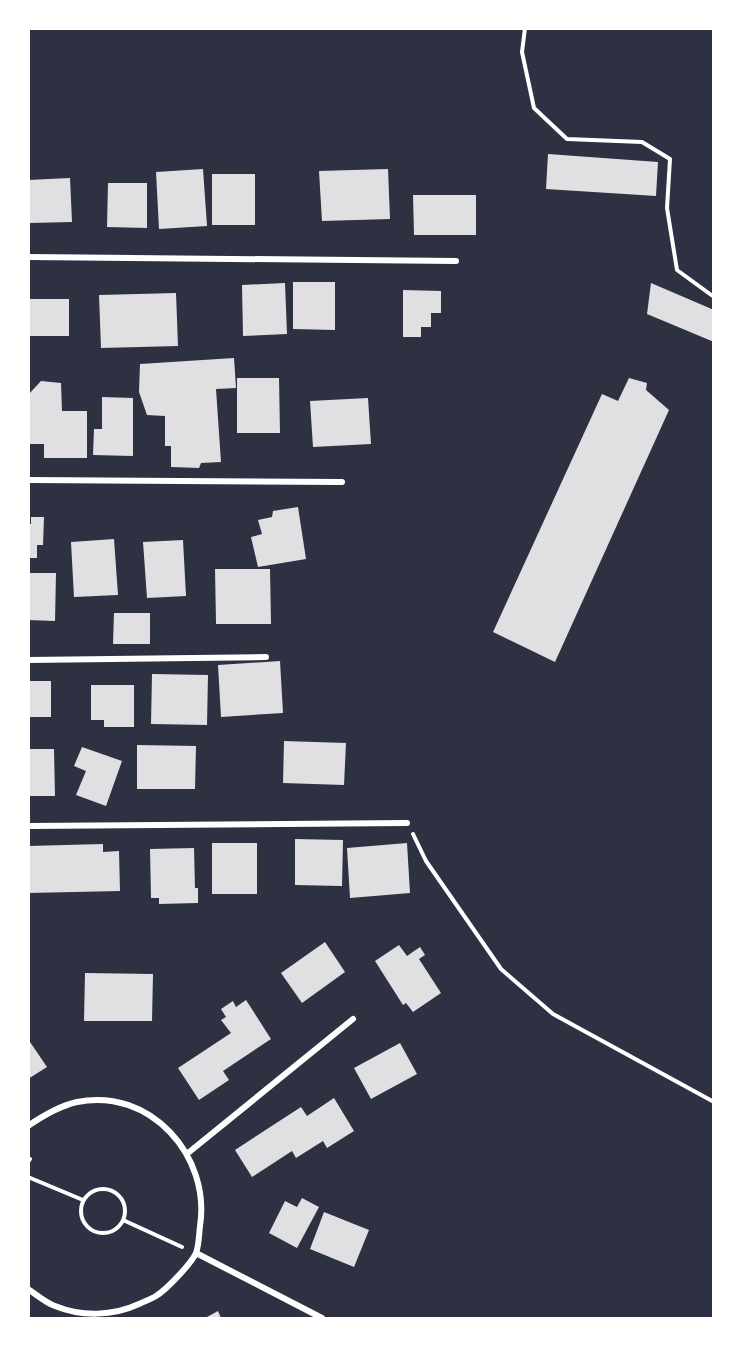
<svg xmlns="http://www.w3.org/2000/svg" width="742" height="1347" font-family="Overpass,sans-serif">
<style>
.building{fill:#e0e0e3}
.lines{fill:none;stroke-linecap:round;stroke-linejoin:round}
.path{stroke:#fff;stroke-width:4}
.minor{stroke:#fff;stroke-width:6}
</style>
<rect width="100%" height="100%" fill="#2d3142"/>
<path class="building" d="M548,154L658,162L656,196L546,189Z
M203,169L207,226L159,229L156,172Z
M388,169L390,219L322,221L319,171Z
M212,174H255V225H212Z
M70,178L72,222L29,223L28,180Z
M108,183H147V228L107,227Z
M413,195H476V235H414Z
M293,282H335V330L293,329Z
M285,283L287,334L243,336L242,285Z
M651,283L714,310V342L647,314Z
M403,290L441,291V313H431V327H421V337H403Z
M176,293L178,346L101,348L99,295Z
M28,299H69V336H28Z
M234,358L236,388L216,389L221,462L201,463L199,468L171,467V446H165V416L147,415L139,392L140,364Z
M237,378H279L280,433H237Z
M629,378L647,383L646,390L669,410L555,662L493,632L602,394L618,401Z
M41,381L61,383L62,411H87V458H44V444H28V395Z
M102,397L133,398V456L93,455L94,429H102Z
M368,398L371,444L313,447L310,401Z
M298,507L306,559L258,567L251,537L262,534L258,520L272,517L273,511Z
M31,517H44L43,545H37V558H28V524H31Z
M114,539L118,595L74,597L71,542Z
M183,540L186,596L147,598L143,542Z
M215,569H270L271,624H216Z
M28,573H56L55,621L28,620Z
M114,613H150V644H113Z
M280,661L283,713L221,717L218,665Z
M152,674L208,675L207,725L151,724Z
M28,681H51V717H28Z
M91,685H134V727H104V720H91Z
M284,741L346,743L344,785L283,783Z
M137,745L196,746L195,789H137Z
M82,747L122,761L106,806L76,795L86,771L74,766Z
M28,749H54L55,796H28Z
M295,839L343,840L342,886L295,885Z
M212,843H257V894H212Z
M407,843L410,893L350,898L347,848Z
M103,844V852L119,851L120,891L28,893V846Z
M194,848L195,888H198V903L159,904V898H151L150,849Z
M325,942L345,972L302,1003L281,973Z
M399,945L407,956L420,947L425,955L419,959L441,993L413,1012L406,1003L403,1005L375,961Z
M85,973L153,974L152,1021H84Z
M246,1000L271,1039L223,1071L229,1080L199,1100L178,1068L231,1033L221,1020L226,1017L221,1009L233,1001L236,1007Z
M28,1039L47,1067L28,1079Z
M400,1043L417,1074L371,1099L354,1068Z
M334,1098L354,1131L327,1148L323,1141L296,1158L292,1151L252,1177L235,1150L301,1107L307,1116Z
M302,1198L319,1207L297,1248L269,1233L285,1201L297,1207Z
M324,1212L369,1230L354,1267L310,1249Z
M218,1311L221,1318H205Z"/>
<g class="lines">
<path class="path" d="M525,28L522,52L534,108L567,139L642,142L670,159L667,208L677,270L714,297
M413,834L426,861L501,969L553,1014L714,1102
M28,1158L30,1159L28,1162
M28,1177L83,1200
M81 1211a22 22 0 1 1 44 0a22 22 0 1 1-44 0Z
M123,1220L182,1247"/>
<path class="minor" d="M28,257L456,261
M28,480L342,482
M28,660L266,657
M28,826L407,823
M28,1126C44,1115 59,1106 77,1102C150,1087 211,1156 200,1226C199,1234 199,1245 196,1253C191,1264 166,1290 156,1296C151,1299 145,1301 139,1304C113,1316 82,1317 55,1306C46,1303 37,1295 28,1289
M188,1153L353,1019
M196,1253L322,1318"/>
</g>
<rect width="742" height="1347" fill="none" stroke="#ffffff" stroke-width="60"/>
</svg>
